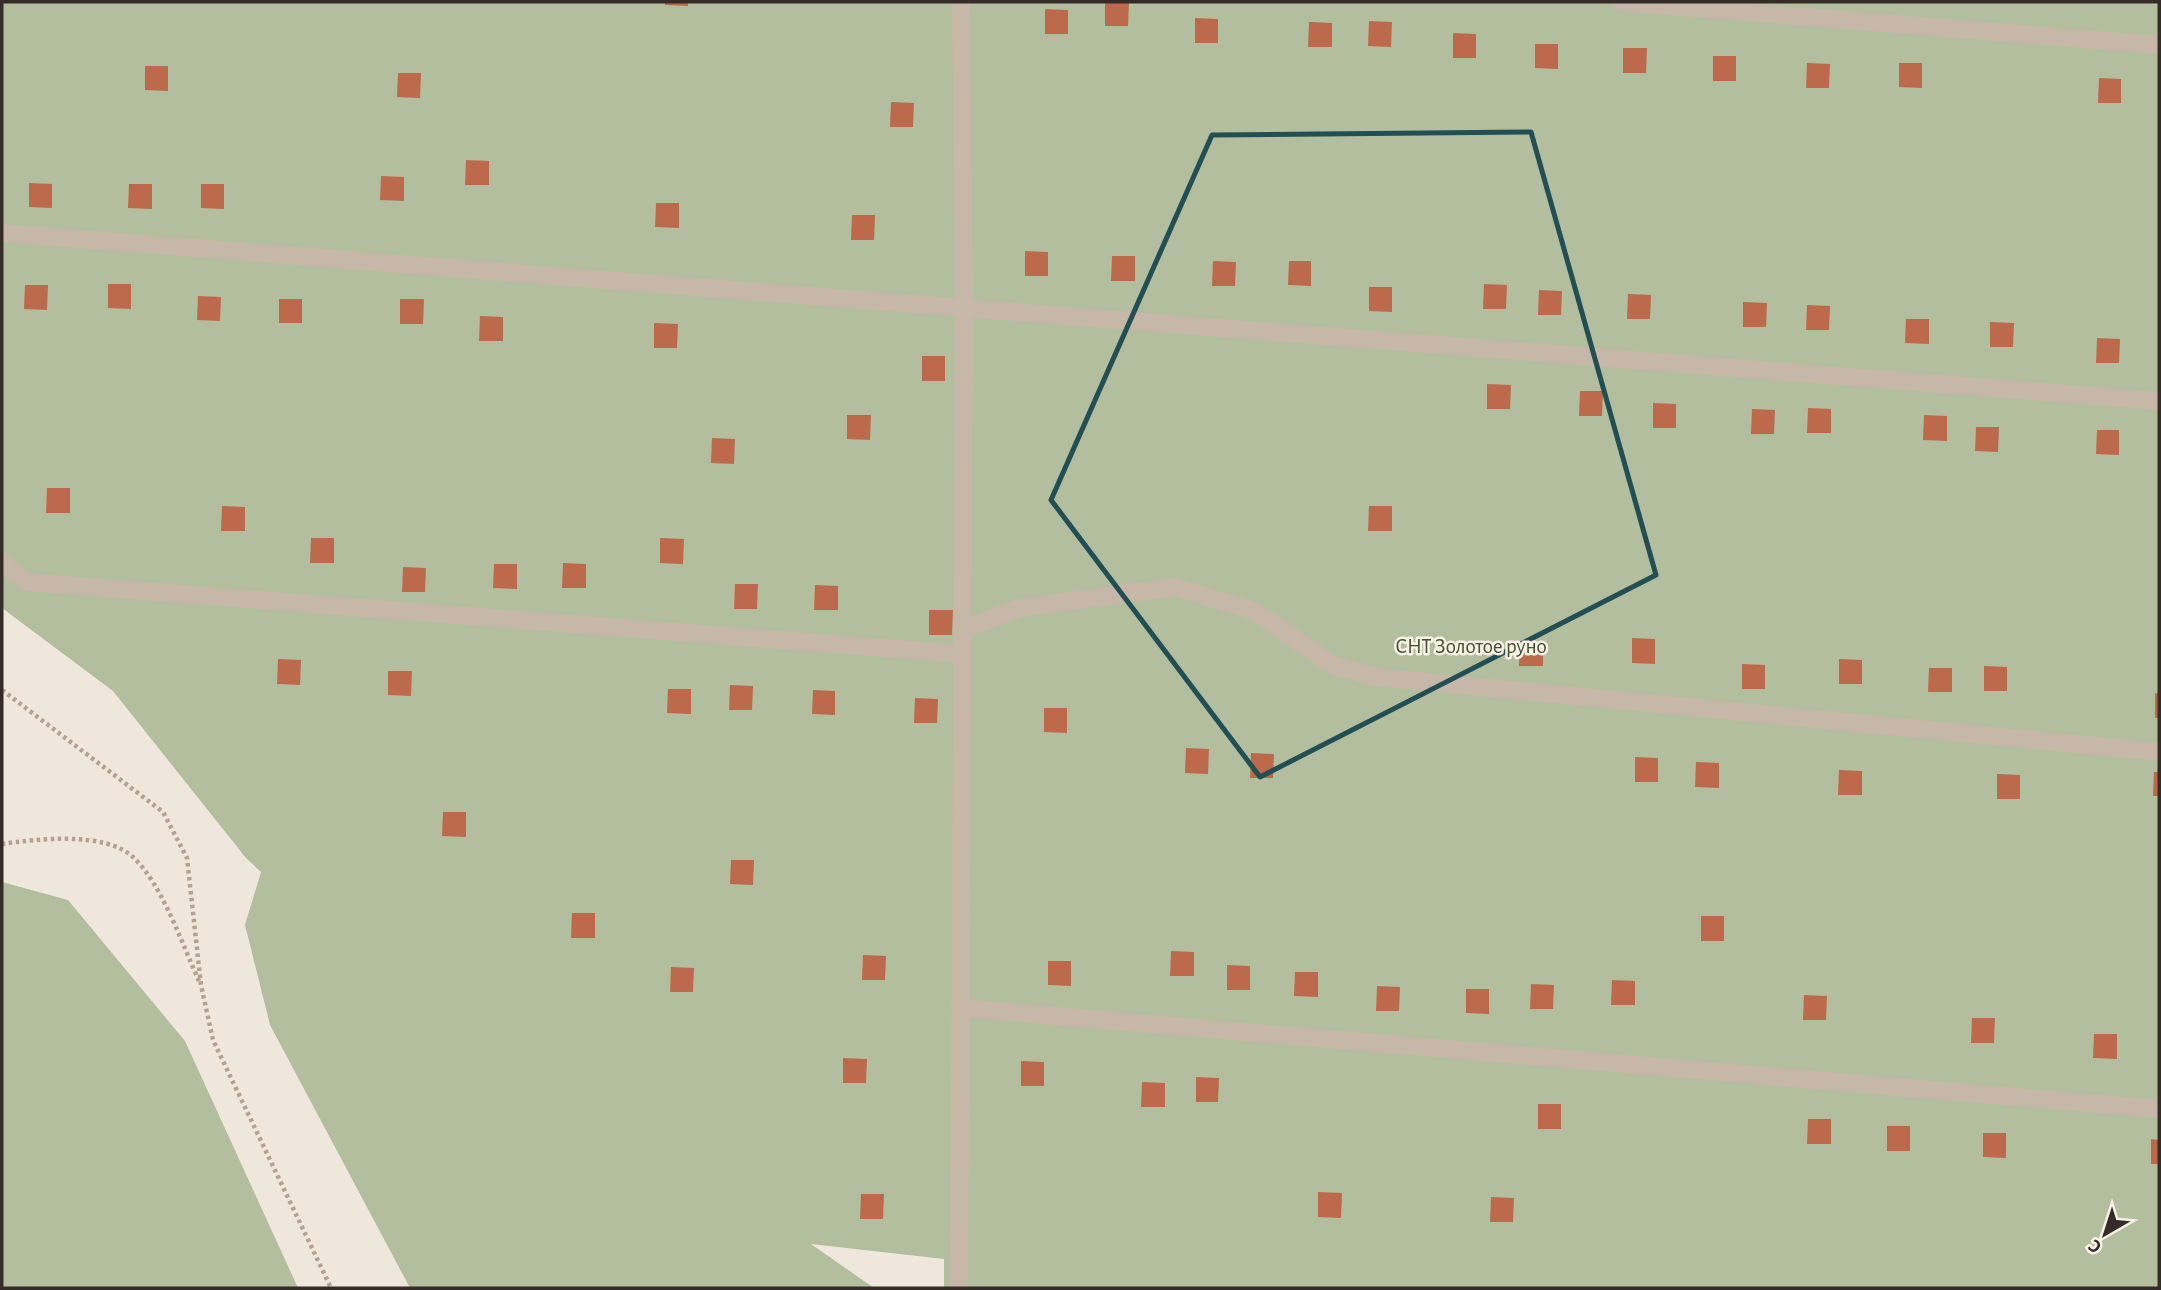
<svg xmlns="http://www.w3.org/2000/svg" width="2161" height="1290" font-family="'Alegreya Sans',sans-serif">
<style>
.green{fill:#b2be9d}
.building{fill:#bd6a4c}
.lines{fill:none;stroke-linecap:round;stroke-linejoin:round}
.path{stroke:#b3a193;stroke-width:4.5;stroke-dasharray:3.5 3.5;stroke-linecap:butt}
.minor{stroke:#c7b7a9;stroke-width:18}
.marked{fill:none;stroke:#214f53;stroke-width:5;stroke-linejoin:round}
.labels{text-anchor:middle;stroke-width:5;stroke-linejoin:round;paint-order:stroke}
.park-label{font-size:21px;fill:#43512e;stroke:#f8f1e8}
</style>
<rect width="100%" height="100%" fill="#f0e7dc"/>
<path class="green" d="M2,2H2159V1288H944V1259L811,1244L874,1288H410L270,1025L245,925L261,872L246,858L113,691L2,608Z
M2,882L68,900L185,1041L298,1288H2Z"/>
<path class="building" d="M665,2H688V6L665,5Z
M1105,2H1129L1128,26H1105Z
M1045,9L1068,10V34H1045Z
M1195,18L1218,19V43H1195Z
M1369,21L1392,22L1391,47L1368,46Z
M1309,22L1332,23V47H1308Z
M1453,33L1476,34V58H1453Z
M1535,44H1558V69L1535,68Z
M1623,48H1647L1646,73H1623Z
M1713,56H1736V81H1713Z
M1807,63L1830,64L1829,88H1806Z
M1899,63H1922V88L1899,87Z
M145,66H168V91L145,90Z
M398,73H421L420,98L397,97Z
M2099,78L2121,79V103H2098Z
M891,102L914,103L913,127H890Z
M466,160L489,161V185H465Z
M381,176L404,177V201L380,200Z
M29,183L52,184V208L29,207Z
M129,184H152V209L128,208Z
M201,184H224V209L201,208Z
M656,203H679V228L655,227Z
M852,215H875L874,240H851Z
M1025,251L1048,252V276H1025Z
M1112,256H1135V281H1111Z
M1213,261L1236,262L1235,286H1212Z
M1289,261H1311V286L1288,285Z
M108,284H131V309L108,308Z
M1484,284L1507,285L1506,309H1483Z
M25,285H48L47,310L24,309Z
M1369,287H1392V312L1369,311Z
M1539,290L1562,291L1561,315H1538Z
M1628,294L1651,295L1650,319H1627Z
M198,296L221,297L220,321L197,320Z
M279,299H302V323H279Z
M400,299H424L423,324H400Z
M1743,302L1767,303L1766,327H1743Z
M1807,305L1830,306L1829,330H1806Z
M480,316L503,317V341H479Z
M1906,319H1929V344L1905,343Z
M1990,322L2014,323L2013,347H1990Z
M654,323L678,324L677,348H654Z
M2097,338L2120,339L2119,363H2096Z
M922,356H945V381H922Z
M1487,384L1511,385L1510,409H1487Z
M1580,391H1603L1602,416H1579Z
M1653,403L1676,404V428H1653Z
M1808,408L1831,409V433H1807Z
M1752,409L1775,410L1774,434H1751Z
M847,415H871L870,440L847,439Z
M1924,415L1947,416V441L1923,440Z
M1976,427H1999L1998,452L1975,451Z
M2097,430H2119V455L2096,454Z
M712,438L735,439L734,464L711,463Z
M47,488H70V513H46Z
M222,506L245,507V531H221Z
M1369,506H1392V531H1368Z
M311,538H334V563H310Z
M660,538L684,539L683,564L660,563Z
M563,563L586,564V588H562Z
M494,564H517V589L493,588Z
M403,567L426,568L425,592H402Z
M735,584H758L757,609H734Z
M815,585L838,586V610H814Z
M929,610H953L952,635H929Z
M1632,638L1655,639V664L1632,663Z
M1520,641L1543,642V666H1519Z
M278,659L301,660L300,685L277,684Z
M1839,659L1862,660V684H1839Z
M1742,664L1765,665V689H1742Z
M1984,666L2007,667V691H1984Z
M1929,668H1952V692H1928Z
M388,671H412L411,696L388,695Z
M730,685L753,686L752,710H729Z
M668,689H691V714L667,713Z
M813,690L835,691V715L812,714Z
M2155,693L2159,694V718H2155Z
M915,698L938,699L937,723H914Z
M1044,708H1067V733L1044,732Z
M1186,748L1209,749L1208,774L1185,773Z
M1251,753L1274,754L1273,778H1250Z
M1635,757L1658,758V782H1635Z
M1696,762L1719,763V788L1695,787Z
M1839,770L1862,771V795H1838Z
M2154,772H2159V796H2153Z
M1997,774L2020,775V799H1997Z
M443,812H466V837L442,836Z
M731,860H754L753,885L730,884Z
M572,913H595V938H571Z
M1701,916H1724V941H1701Z
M1171,951L1194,952V976H1170Z
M863,955L886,956L885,980H862Z
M1048,961H1071V986L1048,985Z
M1227,965L1250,966V990H1227Z
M671,967L694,968L693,992H670Z
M1295,972H1318V997L1294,996Z
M1612,980L1635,981V1005H1611Z
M1531,984L1554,985L1553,1009H1530Z
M1377,986L1400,987L1399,1011H1376Z
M1466,989H1489V1014L1466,1013Z
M1804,995L1827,996L1826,1020H1803Z
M1972,1018H1995L1994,1043H1971Z
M2094,1034H2117V1059L2093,1058Z
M843,1058L867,1059L866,1083H843Z
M1021,1061L1044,1062V1086H1021Z
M1196,1077L1219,1078L1218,1102H1196Z
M1142,1082L1165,1083V1107H1141Z
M1538,1104H1561V1129H1538Z
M1808,1119H1831V1144H1807Z
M1887,1126H1910V1151H1887Z
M1983,1133H2006V1158L1983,1157Z
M2151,1139L2159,1140V1164H2151Z
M1318,1192L1342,1193L1341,1218L1318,1217Z
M861,1194H884L883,1219H860Z
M1491,1197L1514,1198L1513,1222H1490Z"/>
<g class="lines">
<path class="path" d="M2,690L163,812L187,858L201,985L213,1040L331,1288
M2,844C36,839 105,831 133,857C162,884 182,944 199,981"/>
<path class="minor" d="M1620,2L2159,45
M2,233L2159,401
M2,563L26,582L963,654
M963,629L1020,608L1174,587L1254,611L1334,666L1375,677L2159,752
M961,1008L2159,1109
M959,1288L964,306L961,2"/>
</g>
<path class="marked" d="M1531,132L1656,575L1260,777L1051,500L1212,135Z"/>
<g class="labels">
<g class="park-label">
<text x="1471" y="653">СНТ Золотое руно</text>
</g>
</g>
<rect width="2161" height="1290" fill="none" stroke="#352c28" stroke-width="7"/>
<g transform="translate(2105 1234) rotate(219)" stroke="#f8f1e8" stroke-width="5" paint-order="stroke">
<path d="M0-5L12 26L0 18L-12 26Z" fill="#352c28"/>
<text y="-10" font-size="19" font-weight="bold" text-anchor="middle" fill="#352c28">С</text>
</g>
</svg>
